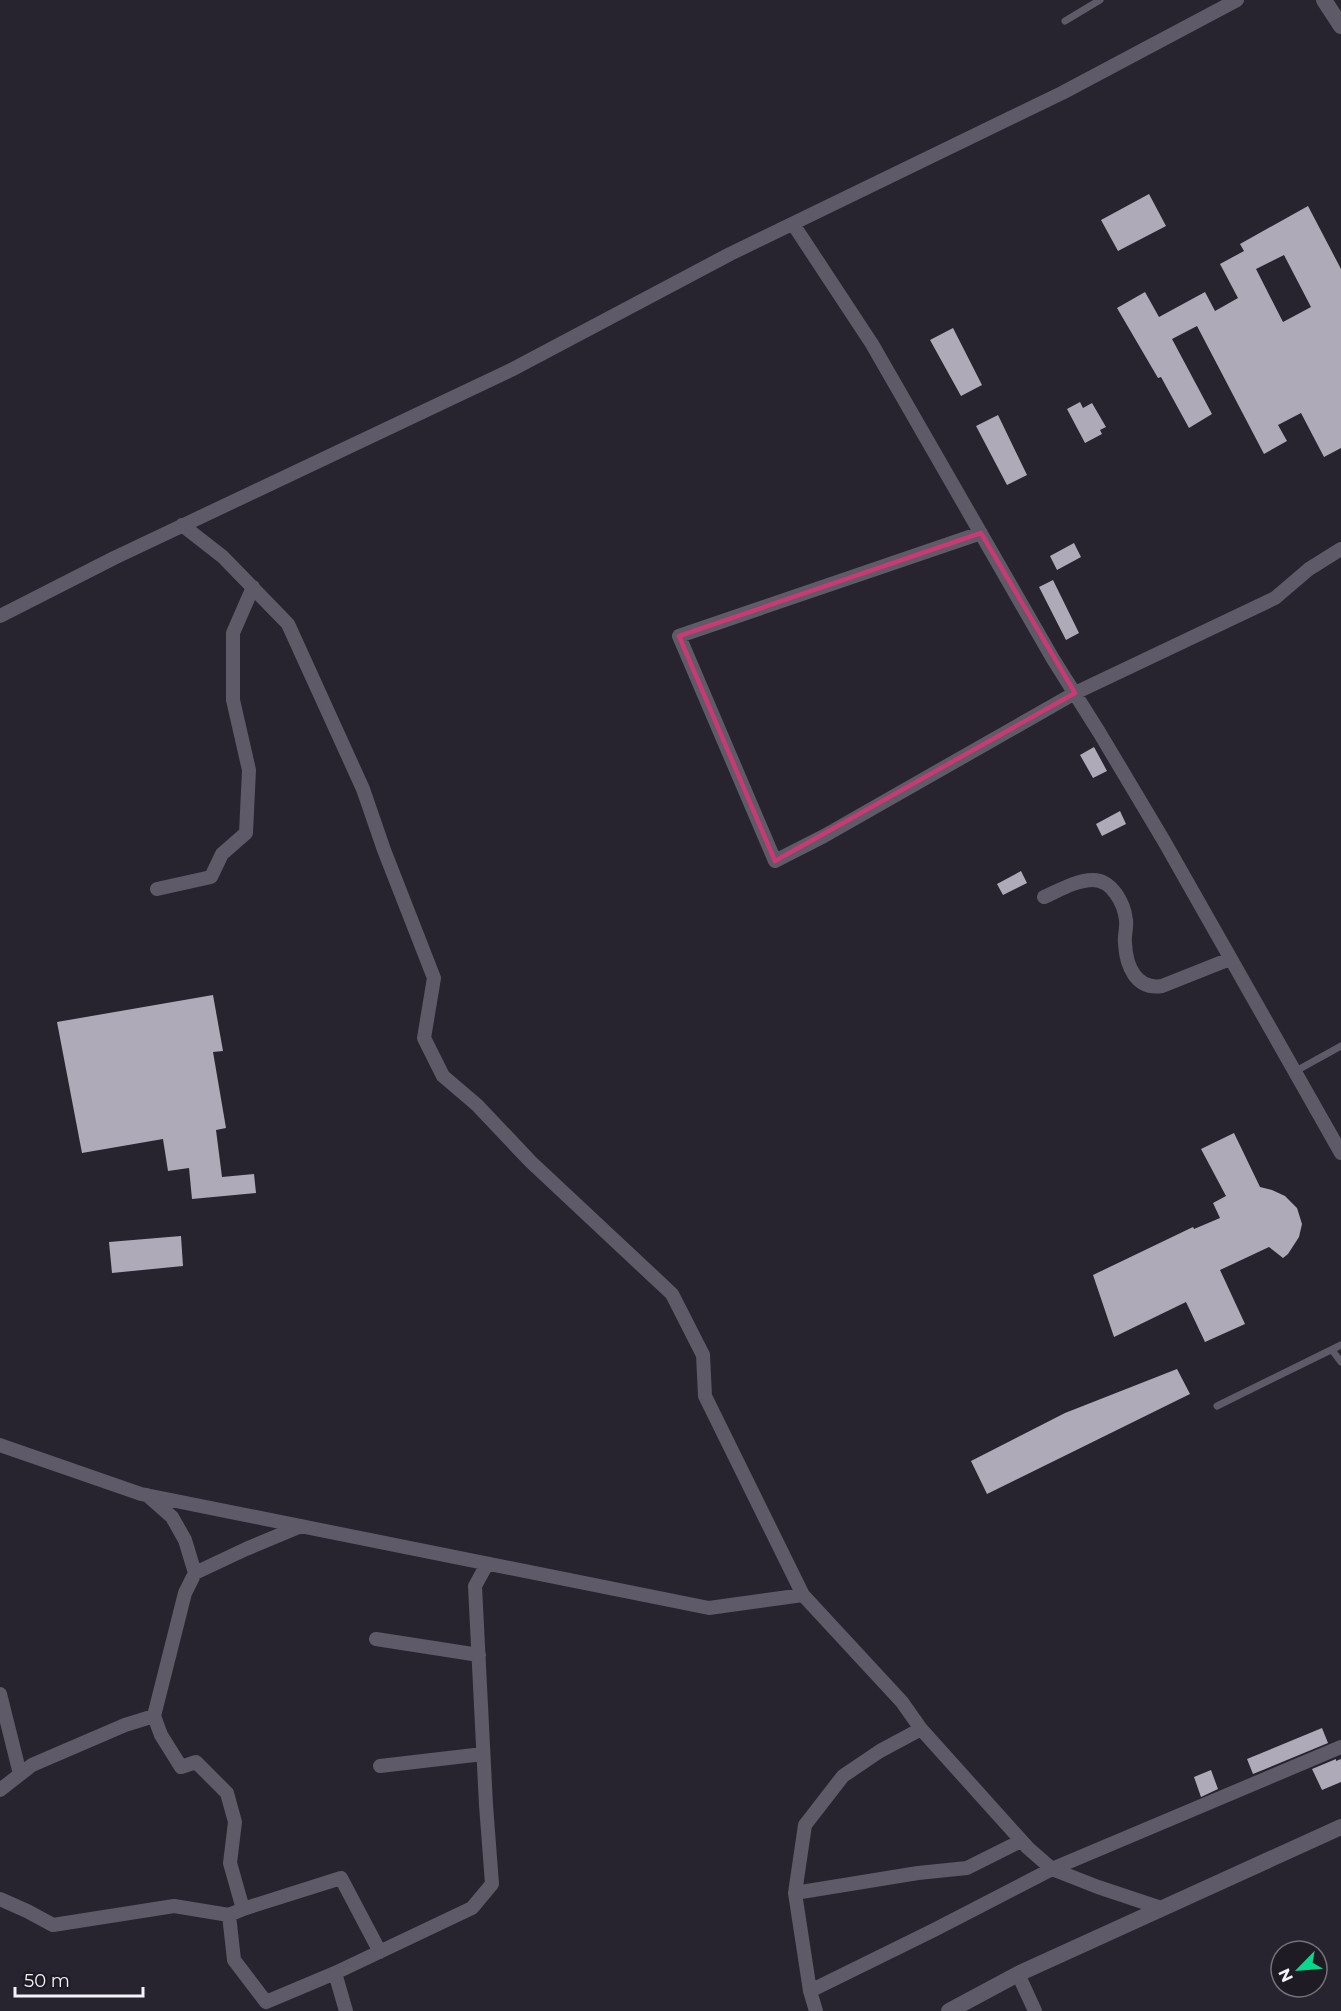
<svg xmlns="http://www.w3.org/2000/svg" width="1341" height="2011" font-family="Montserrat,sans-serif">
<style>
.building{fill:#aeaab8;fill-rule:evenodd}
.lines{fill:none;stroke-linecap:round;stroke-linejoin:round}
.service{stroke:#5e5a67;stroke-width:7}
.minor{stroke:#5e5a67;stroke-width:14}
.tertiary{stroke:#5e5a67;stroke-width:16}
.marked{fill:none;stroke:#ca3973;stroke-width:4.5;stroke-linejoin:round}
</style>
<rect width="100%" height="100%" fill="#27242f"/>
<path class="building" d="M1149,194L1166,226L1118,251L1101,220Z
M1308,206L1341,269V448L1324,457L1301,413L1278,425L1287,441L1264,454L1197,326L1172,339L1212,414L1189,428L1161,377L1158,378L1117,308L1145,292L1159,317L1205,292L1215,311L1238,298L1220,264L1244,251L1240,244ZM1284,255L1311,307L1283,322L1256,269Z
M953,328L982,385L961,396L930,340Z
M1080,402L1083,408L1092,403L1106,427L1100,430L1102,434L1085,443L1067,409Z
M998,415L1027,475L1007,485L976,426Z
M1074,543L1081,557L1057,570L1050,556Z
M1053,580L1079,633L1066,640L1039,587Z
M1094,747L1107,771L1093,778L1080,755Z
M1120,811L1126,824L1102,836L1096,824Z
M1021,871L1027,883L1003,895L997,884Z
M213,995L223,1051L213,1052L226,1128L216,1130L222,1177L254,1174L256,1193L192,1199L189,1168L168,1171L163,1139L82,1153L57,1022Z
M1234,1133L1260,1187L1272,1190L1285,1196L1297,1208L1302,1224L1299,1237L1288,1254L1283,1258L1269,1247L1220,1270L1245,1324L1205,1342L1186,1302L1114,1337L1093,1275L1193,1227L1194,1229L1220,1218L1213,1203L1226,1196L1201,1149Z
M181,1236L183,1266L112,1273L109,1242Z
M1177,1369L1190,1394L987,1494L971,1461L1065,1413Z
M1322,1728L1328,1743L1253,1774L1247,1759Z
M1336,1759V1761L1341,1759V1782L1322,1790L1312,1769Z
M1211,1770L1218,1789L1201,1797L1194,1777Z"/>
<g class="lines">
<path class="service" d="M1065,21L1100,0
M1294,1072L1341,1046
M1332,1350L1341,1362
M1217,1406L1341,1345"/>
<path class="minor" d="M793,224L872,344L1053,659L1099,732L1164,841L1341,1153
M182,525L223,557L288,624L363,789L384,850L434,978L424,1038L443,1076L477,1105L531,1162L672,1294L703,1355L705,1396L803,1595
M981,533L679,636L775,861L824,836L1075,693L1275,598L1309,569L1341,549
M0,616L114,558L511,370L730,254L1062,93L1237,0
M157,889L211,877L222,854L246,833L249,770L233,700V633L253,587
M1044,897C1058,891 1076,880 1093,880C1112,880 1124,903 1126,920C1127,928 1124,936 1125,943C1126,966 1136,990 1162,986L1230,959
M0,1445L141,1494L709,1608L803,1595L902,1702L921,1729L1028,1848L1052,1869L1098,1887L1161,1908
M147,1495L172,1517L185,1540L195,1573
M376,1639L479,1655
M0,1694L20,1774
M154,1716L185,1593L195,1573L246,1549L301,1526
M380,1766L483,1754
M0,1790L32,1765L125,1725L154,1716L161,1735L181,1767L196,1762L227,1793L235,1822L230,1863L243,1909L229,1915
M795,1893L918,1873L967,1868L1021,1841
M0,1899L27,1911L53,1925L174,1906L229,1915L234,1960L266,2002L335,1973
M243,1909L341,1878L380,1952
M1018,1974L1035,2011
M810,1991L795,1893L805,1825L843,1776L880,1751L921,1729
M346,2011L335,1973L472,1908L492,1884L486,1805L475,1586L487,1564
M816,2011L810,1991L934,1930L1052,1869L1341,1747"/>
<path class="tertiary" d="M1324,0L1341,26
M949,2011L1018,1974L1341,1827"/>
</g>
<path class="marked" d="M981,533L1075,693L775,861L679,636Z"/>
<g transform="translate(1299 1969) rotate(245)"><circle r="28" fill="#1e1b25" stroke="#74717a" stroke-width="1.5"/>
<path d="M0-4.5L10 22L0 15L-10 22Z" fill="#07d98b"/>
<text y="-9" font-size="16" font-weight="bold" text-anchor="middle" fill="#f4f2fa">N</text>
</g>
<path d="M15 1987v9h128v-9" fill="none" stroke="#f4f2fa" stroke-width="3"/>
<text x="24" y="1987" font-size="18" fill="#f4f2fa" stroke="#1e1b25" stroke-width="4.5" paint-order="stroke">50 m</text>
</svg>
